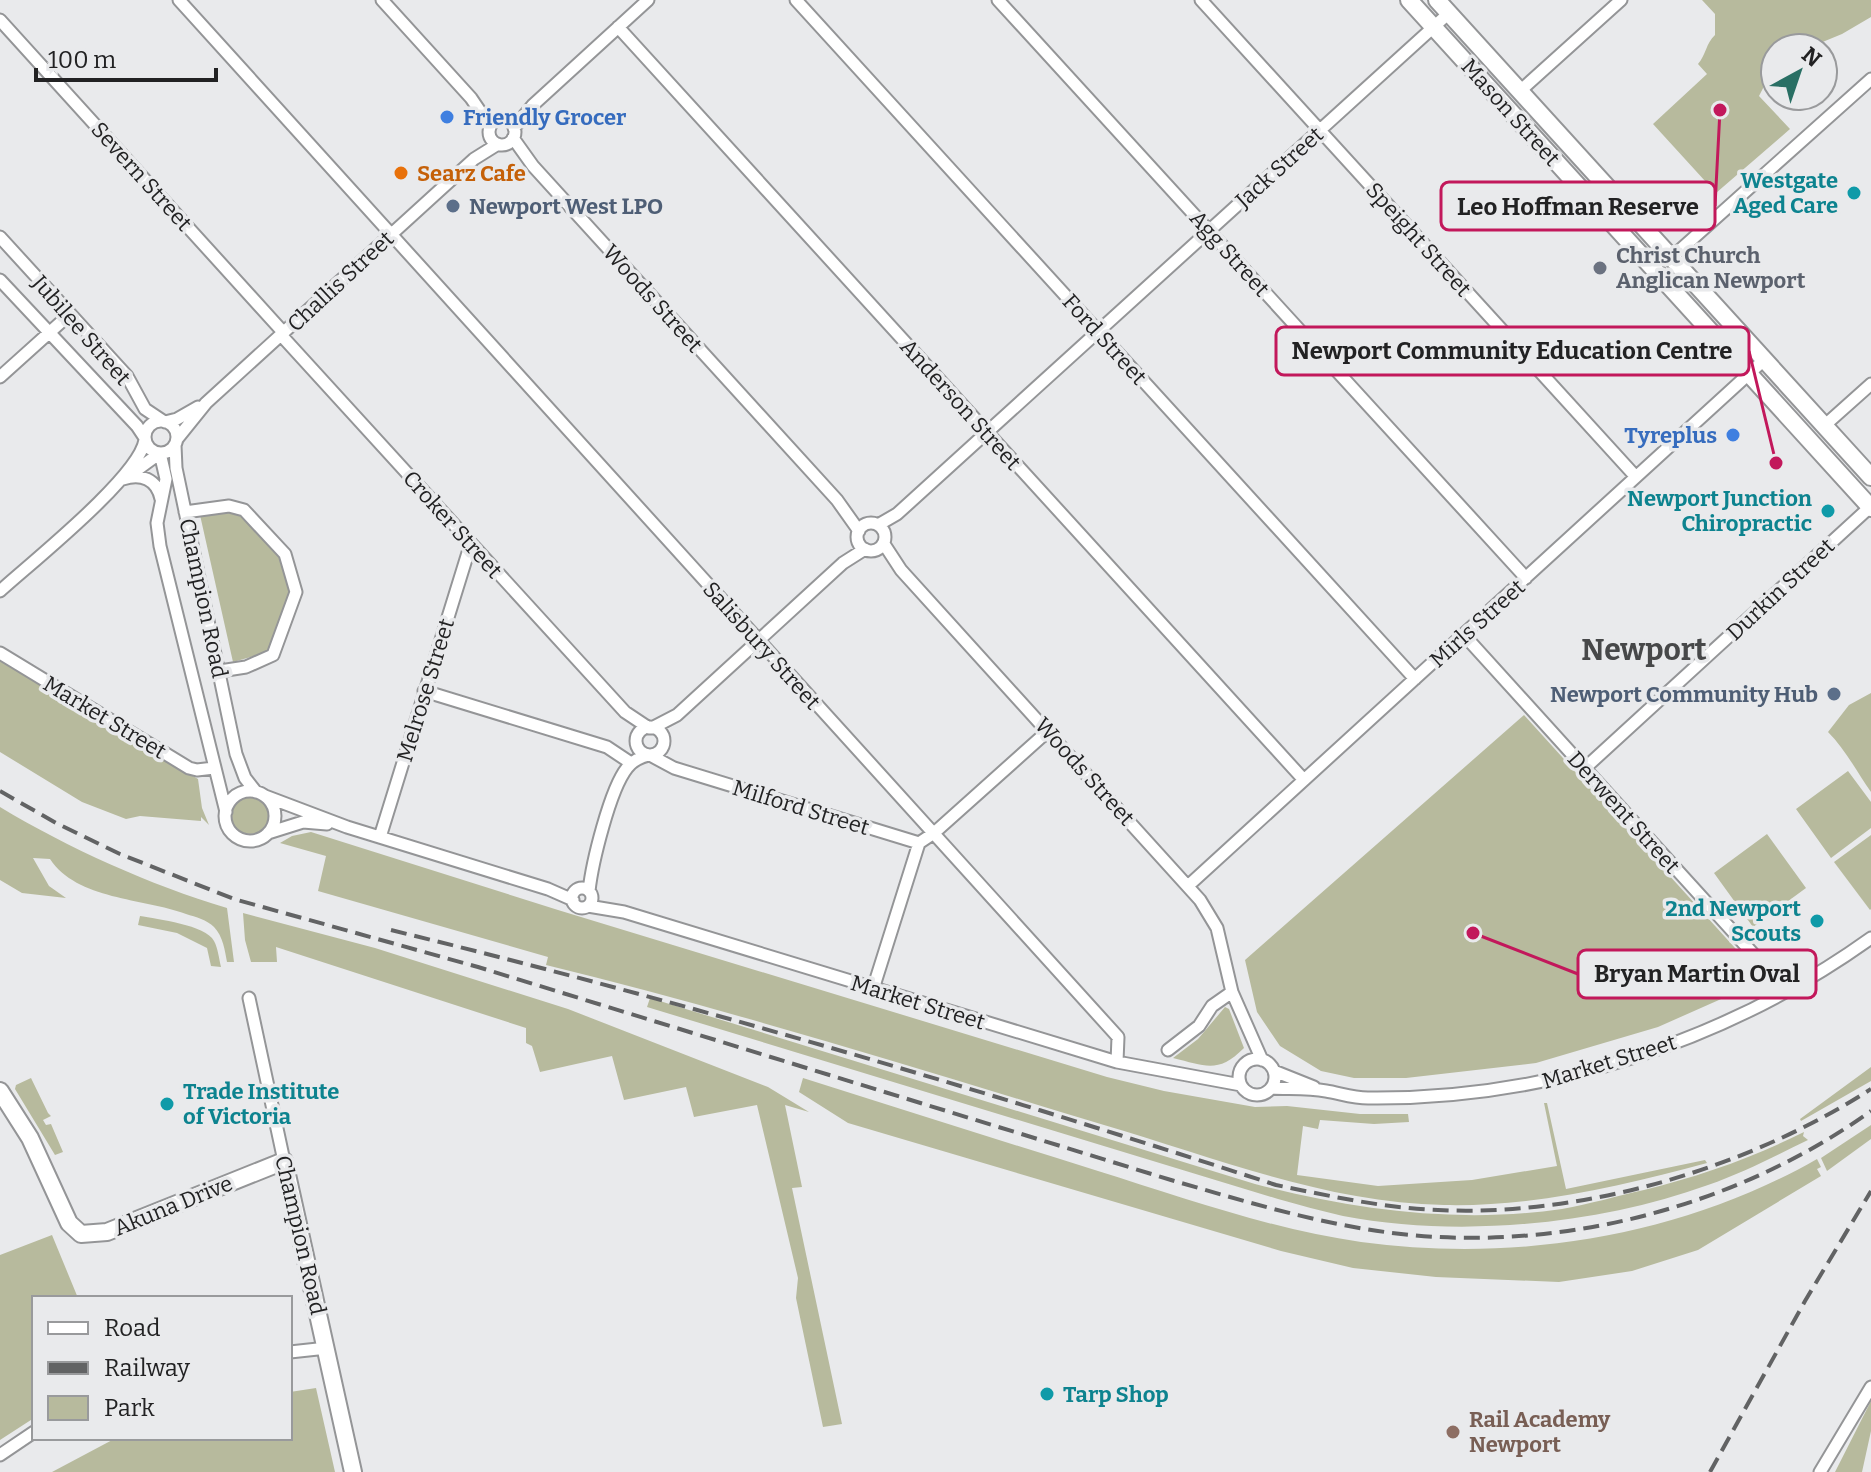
<svg xmlns="http://www.w3.org/2000/svg" width="1871" height="1472" font-family="Bitter,serif">
<style>
.green{fill:#b7ba9d}
.lines{fill:none;stroke-linecap:round;stroke-linejoin:round}
.street-casing{stroke:#949597;stroke-width:15}
.secondary-casing{stroke:#949597;stroke-width:20}
.street{stroke:#fff;stroke-width:11}
.secondary{stroke:#fff;stroke-width:16}
.rail{stroke:#626364;stroke-width:4;stroke-dasharray:16 8;stroke-linecap:butt}
.shop-dot{fill:#3f7fe0;stroke:#e9eaec;stroke-width:3}
.food-dot{fill:#e8710a;stroke:#e9eaec;stroke-width:3}
.culture-dot{fill:#0f9aa8;stroke:#e9eaec;stroke-width:3}
.service-dot{fill:#5c6f8a;stroke:#e9eaec;stroke-width:3}
.worship-dot{fill:#6b7280;stroke:#e9eaec;stroke-width:3}
.education-dot{fill:#8d6e63;stroke:#e9eaec;stroke-width:3}
.labels{text-anchor:middle;stroke-width:7;stroke-linejoin:round;paint-order:stroke}
.street-label{font-size:22px;fill:#222223;stroke:#e9eaec}
.shop-label{font-size:22px;font-weight:bold;fill:#366cbe;stroke:#e9eaec;text-anchor:start}
.food-label{font-size:22px;font-weight:bold;fill:#c56008;stroke:#e9eaec;text-anchor:start}
.culture-label{font-size:22px;font-weight:bold;fill:#0d838f;stroke:#e9eaec;text-anchor:end}
.service-label{font-size:22px;font-weight:bold;fill:#4e5e75;stroke:#e9eaec;text-anchor:start}
.worship-label{font-size:22px;font-weight:bold;fill:#5b616d;stroke:#e9eaec;text-anchor:start}
.education-label{font-size:22px;font-weight:bold;fill:#785e54;stroke:#e9eaec;text-anchor:start}
.district-label{font-size:30px;font-weight:bold;fill:#474849;stroke:#e9eaec}
.leader{fill:none;stroke:#c2185b;stroke-width:3}
.callout-dot{fill:#c2185b;stroke:#e9eaec;stroke-width:3}
.callout{fill:#e9eaec;stroke:#c2185b;stroke-width:3}
.callout-label{font-size:24px;text-anchor:middle;font-weight:bold;fill:#222223}
</style>
<rect width="100%" height="100%" fill="#e9eaec"/>
<path class="green" d="M1702,0H1871V17L1842,34L1808,48H1775V65L1759,96L1790,129L1716,193L1653,124L1707,74L1698,64C1706,55 1706,43 1715,35V14Z
M236,510L279,552L290,592L271,647L265,653L233,662L200,515Z
M0,661L198,779L202,808L209,825L201,817V821L140,816L126,819L82,802L0,752Z
M1871,693V792C1857,772 1845,749 1828,732L1849,705Z
M1524,715L1764,980L1658,1027L1536,1063L1406,1078H1354L1321,1071L1280,1046L1257,1012L1245,960Z
M1848,771L1871,802V828L1831,858L1796,809Z
M231 815a19 19 0 1 1 38 0a19 19 0 1 1-38 0Z
M0,807C68,848 150,885 227,908L234,962H227C225,951 223,936 214,927C207,920 196,917 186,914C143,898 77,900 50,859L33,858L49,886L66,898L22,893L0,880Z
M311,832L558,910L1107,1077L1164,1091L1255,1107L1287,1106L1360,1114H1408L1409,1122L1374,1124L1320,1120L1318,1129L1303,1126L1297,1175L1378,1186L1472,1180L1557,1166L1544,1103H1547L1566,1189L1705,1160L1707,1163C1622,1186 1533,1207 1444,1205C1327,1203 1216,1158 1104,1125C919,1069 734,1011 546,965L548,957L318,891L326,856L280,843L292,836Z
M1767,834L1806,888L1753,927L1714,873Z
M1871,835V909L1870,910L1834,862Z
M243,913L375,948L568,1009L768,1087L809,1112L785,1105L802,1187L792,1188L842,1424L823,1427L796,1298L798,1278L757,1105L694,1117L686,1087L624,1100L612,1056L540,1072L532,1046L526,1043V1028L276,947L277,962H251L245,940Z
M140,916C157,919 206,925 214,941C218,948 219,959 221,967L211,966L207,948L177,933L138,925Z
M650,998L1255,1184C1355,1210 1458,1224 1562,1209C1590,1204 1617,1196 1644,1190C1700,1176 1752,1158 1804,1132L1803,1136L1808,1140C1775,1156 1743,1173 1708,1185C1597,1225 1459,1238 1343,1216C1321,1211 1300,1205 1278,1199L647,1007Z
M1225,1007L1229,1009L1244,1048C1218,1074 1206,1066 1173,1058L1198,1039Z
M1871,1067V1081L1801,1121L1800,1119Z
M31,1078L48,1113L51,1116L43,1120L46,1125L51,1124L63,1152L55,1155L15,1089L16,1085Z
M803,1078C901,1109 999,1140 1098,1171C1181,1197 1274,1230 1361,1242C1516,1263 1681,1237 1817,1159L1821,1167L1817,1169L1821,1176L1698,1250L1632,1271L1559,1282L1436,1277L1353,1268L1281,1251L848,1123L799,1092Z
M1871,1125V1139L1827,1171L1821,1158Z
M52,1235L78,1298H34V1418L0,1440V1255Z
M316,1388L335,1472H52L116,1438H290V1392Z
M1871,1401V1431L1862,1472H1835Z"/>
<g class="lines">
<g class="street-casing">
<path id="street" d="M179,0L1118,1037L1117,1062
M382,0L471,98L490,126
M796,0L1415,679
M998,0L1526,578
M1201,0L1636,477
M0,20L283,332
M618,27L1304,780
M1520,91L1621,0
M489 132a13 13 0 1 1 26 0a13 13 0 1 1-26 0Z
M514,128L533,105L648,0
M513,138L533,166L837,500L859,531
M0,237L127,376L145,409L163,421
M1671,258L1871,79
M0,280L137,426L145,438
M281,335L625,712L649,728
M0,377L70,314
M145 437a16 16 0 1 1 32 0a16 16 0 1 1-32 0Z
M165,422L177,419L198,407
M1824,426L1871,384
M177,439L206,403L474,159L498,144
M175,445L176,468L236,754L245,778L256,792
M160,453L166,479L157,523L160,546L226,812
M130,475L160,453
M123,479C141,473 157,479 161,499
M185,512L229,506L244,510L285,554L296,592L273,655L246,667L220,671
M857 537a14 14 0 1 1 28 0a14 14 0 1 1-28 0Z
M878,525L897,514L1449,13
M884,544L901,570L1200,900L1217,928L1232,992L1262,1060
M0,591C32,562 139,477 145,440
M1464,635L1775,978L1782,992
M0,653L189,768L197,770L214,768
M424,691L607,747L631,763
M636 741a14 14 0 1 1 28 0a14 14 0 1 1-28 0Z
M652,728L677,715L843,563L865,549
M650,755L674,768L919,843
M1585,768L1870,507
M225 816a25 25 0 1 1 50 0a25 25 0 1 1-50 0Z
M265,796L347,827L548,889L573,900
M268,833L303,822L327,824
M380,837L471,543
M1189,885L1764,360
M572 898a10 10 0 1 1 20 0a10 10 0 1 1-20 0Z
M589,891C592,863 610,789 627,768C633,760 640,757 649,755
M588,906L624,912L1117,1062L1241,1085
M873,989L919,843L934,833L1048,731
M249,998L284,1161
M1168,1050L1199,1026L1212,1006L1232,992
M1239 1077a18 18 0 1 1 36 0a18 18 0 1 1-36 0Z
M1274,1071L1314,1087
M1271,1088C1289,1089 1308,1088 1326,1091C1339,1093 1353,1098 1368,1098C1546,1100 1726,1042 1871,938
M290,1352L327,1348
M0,1455L34,1432
M1820,1472L1871,1387"/>
</g>
<g class="secondary-casing">
<path id="secondary" d="M1409,0L1871,508
M1437,0L1871,477
M0,1091L30,1138L69,1223L81,1234L107,1232L284,1161L353,1472"/>
</g>
<use href="#street" class="street"/>
<use href="#secondary" class="secondary"/>
<path class="rail" d="M0,791L56,823L120,854L234,899L478,967L1171,1180C1247,1202 1322,1225 1401,1234C1564,1252 1738,1206 1871,1111
M391,930C689,1003 984,1090 1276,1185C1330,1196 1383,1208 1438,1210C1584,1217 1748,1168 1871,1089
M1710,1472L1805,1301L1871,1191"/>
</g>
<g class="shop-dot">
<circle cx="447" cy="117" r="8"/>
<circle cx="1733" cy="435" r="8"/>
</g>
<circle class="food-dot" cx="401" cy="173" r="8"/>
<g class="culture-dot">
<circle cx="1854" cy="193" r="8"/>
<circle cx="1828" cy="511" r="8"/>
<circle cx="1817" cy="921" r="8"/>
<circle cx="167" cy="1104" r="8"/>
<circle cx="1047" cy="1394" r="8"/>
</g>
<g class="service-dot">
<circle cx="453" cy="206" r="8"/>
<circle cx="1834" cy="694" r="8"/>
</g>
<circle class="worship-dot" cx="1600" cy="268" r="8"/>
<circle class="education-dot" cx="1453" cy="1432" r="8"/>
<g class="labels">
<g class="street-label">
<text transform="translate(1511 112) rotate(48)" y="8">Mason Street</text>
<text transform="translate(1279 167) rotate(-42)" y="8">Jack Street</text>
<text transform="translate(142 176) rotate(48)" y="8">Severn Street</text>
<text transform="translate(1419 239) rotate(48)" y="8">Speight Street</text>
<text transform="translate(1230 253) rotate(48)" y="8">Agg Street</text>
<text transform="translate(340 281) rotate(-43)" y="8">Challis Street</text>
<text transform="translate(653 298) rotate(48)" y="8">Woods Street</text>
<text transform="translate(82 330) rotate(49)" y="8">Jubilee Street</text>
<text transform="translate(1105 339) rotate(48)" y="8">Ford Street</text>
<text transform="translate(961 404) rotate(48)" y="8">Anderson Street</text>
<text transform="translate(453 524) rotate(48)" y="8">Croker Street</text>
<text transform="translate(1780 589) rotate(-43)" y="8">Durkin Street</text>
<text transform="translate(204 598) rotate(78)" y="8">Champion Road</text>
<text transform="translate(1477 623) rotate(-42)" y="8">Mirls Street</text>
<text transform="translate(762 645) rotate(48)" y="8">Salisbury Street</text>
<text transform="translate(425 690) rotate(-73)" y="8">Melrose Street</text>
<text transform="translate(105 717) rotate(31)" y="8">Market Street</text>
<text transform="translate(1085 771) rotate(48)" y="8">Woods Street</text>
<text transform="translate(801 807) rotate(17)" y="8">Milford Street</text>
<text transform="translate(1624 812) rotate(48)" y="8">Derwent Street</text>
<text transform="translate(918 1002) rotate(17)" y="8">Market Street</text>
<text transform="translate(1609 1061) rotate(-17)" y="8">Market Street</text>
<text transform="translate(173 1205) rotate(-22)" y="8">Akuna Drive</text>
<text transform="translate(301 1235) rotate(77)" y="8">Champion Road</text>
</g>
<g class="shop-label">
<text x="463" y="125">Friendly Grocer</text>
<text x="1717" y="443" text-anchor="end">Tyreplus</text>
</g>
<g class="food-label">
<text x="417" y="181">Searz Cafe</text>
</g>
<g class="culture-label">
<text x="1838" y="188">Westgate<tspan x="1838" dy="25">Aged Care</tspan></text>
<text x="1812" y="506">Newport Junction<tspan x="1812" dy="25">Chiropractic</tspan></text>
<text x="1801" y="916">2nd Newport<tspan x="1801" dy="25">Scouts</tspan></text>
<text x="183" y="1099" text-anchor="start">Trade Institute<tspan x="183" dy="25">of Victoria</tspan></text>
<text x="1063" y="1402" text-anchor="start">Tarp Shop</text>
</g>
<g class="service-label">
<text x="469" y="214">Newport West LPO</text>
<text x="1818" y="702" text-anchor="end">Newport Community Hub</text>
</g>
<g class="worship-label">
<text x="1616" y="263">Christ Church<tspan x="1616" dy="25">Anglican Newport</tspan></text>
</g>
<g class="education-label">
<text x="1469" y="1427">Rail Academy<tspan x="1469" dy="25">Newport</tspan></text>
</g>
<g class="district-label">
<text x="1644" y="660">Newport</text>
</g>
</g>
<path class="leader" d="M1720 110L1715 206M1776 463L1749 351M1473 933L1578 974"/>
<g class="callout-dot">
<circle cx="1720" cy="110" r="8"/>
<circle cx="1776" cy="463" r="8"/>
<circle cx="1473" cy="933" r="8"/>
</g>
<g class="callout">
<rect x="1441" y="182" width="274" height="48" rx="8"/>
<rect x="1276" y="327" width="473" height="48" rx="8"/>
<rect x="1578" y="950" width="238" height="48" rx="8"/>
</g>
<g class="callout-label">
<text x="1578" y="215">Leo Hoffman Reserve</text>
<text x="1512" y="359">Newport Community Education Centre</text>
<text x="1697" y="982">Bryan Martin Oval</text>
</g>
<rect x="32" y="1296" width="260" height="144" fill="#e9eaec" stroke="#999a9c" stroke-width="2"/>
<rect x="48" y="1322" width="40" height="12" fill="#ffffff" stroke="#999a9c" stroke-width="2"/>
<text x="104" y="1336" font-size="24" fill="#222223">Road</text>
<rect x="48" y="1362" width="40" height="12" fill="#626364" stroke="#999a9c" stroke-width="2"/>
<text x="104" y="1376" font-size="24" fill="#222223">Railway</text>
<rect x="48" y="1396" width="40" height="24" fill="#b7ba9d" stroke="#999a9c" stroke-width="2"/>
<text x="104" y="1416" font-size="24" fill="#222223">Park</text>
<g transform="translate(1799 72) rotate(40)"><circle r="38" fill="#e9eaec" stroke="#999a9c" stroke-width="2"/>
<path d="M0-6L14 30L0 20L-14 30Z" fill="#296f64"/>
<text y="-12" font-size="22" font-weight="bold" text-anchor="middle" fill="#222223">N</text>
</g>
<path d="M36 68v12h180v-12" fill="none" stroke="#222223" stroke-width="4"/>
<text x="48" y="68" font-size="24" fill="#222223" stroke="#e9eaec" stroke-width="6" paint-order="stroke">100 m</text>
</svg>
